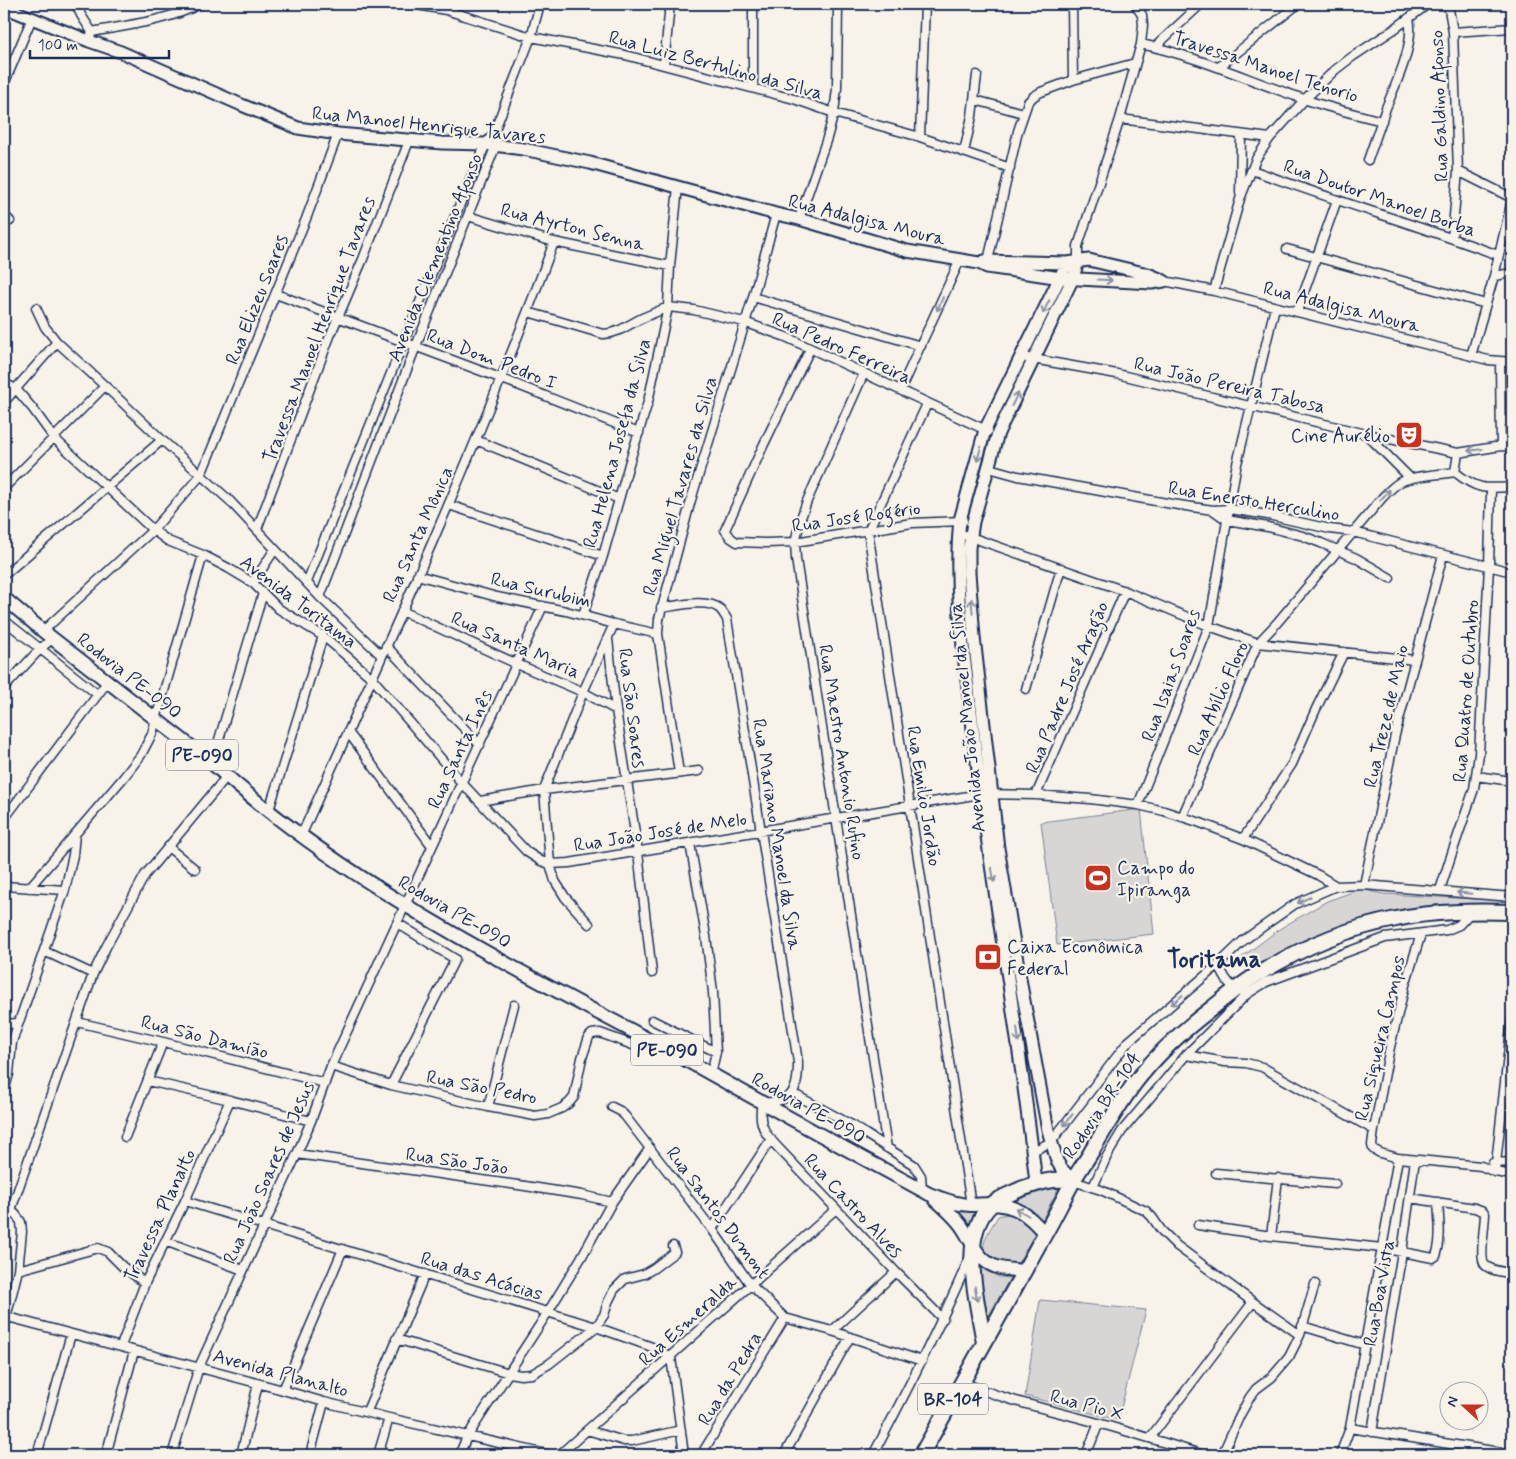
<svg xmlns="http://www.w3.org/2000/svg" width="1516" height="1459" font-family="Mynerve,sans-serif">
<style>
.green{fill:#d7d6d4;stroke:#798299}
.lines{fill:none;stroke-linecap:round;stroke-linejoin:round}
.street-casing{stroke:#1b2f5e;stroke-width:11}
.secondary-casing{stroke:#1b2f5e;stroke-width:15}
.primary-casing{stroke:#1b2f5e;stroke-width:16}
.highway-casing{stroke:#1b2f5e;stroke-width:18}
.street{stroke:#f7f3e8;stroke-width:8}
.secondary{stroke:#f7f3e8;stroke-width:11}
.primary{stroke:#f7f3e8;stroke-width:12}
.highway{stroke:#f7f3e8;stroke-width:14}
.oneway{stroke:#8991a3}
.labels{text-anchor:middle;stroke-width:4.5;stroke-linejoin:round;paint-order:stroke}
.shield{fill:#f7f3e8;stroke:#5d6a87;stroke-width:1}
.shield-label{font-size:18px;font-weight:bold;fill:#1b2f5e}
.street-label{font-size:19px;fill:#1b2f5e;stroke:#f7f3e8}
.poi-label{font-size:19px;fill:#1b2f5e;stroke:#f7f3e8;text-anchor:start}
.district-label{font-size:24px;font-weight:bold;fill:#1b2f5e;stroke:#f7f3e8}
</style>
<rect width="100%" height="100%" fill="#f7f3e8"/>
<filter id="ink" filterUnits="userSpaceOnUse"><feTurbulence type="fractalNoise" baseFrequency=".02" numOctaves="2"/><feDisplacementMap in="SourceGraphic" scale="10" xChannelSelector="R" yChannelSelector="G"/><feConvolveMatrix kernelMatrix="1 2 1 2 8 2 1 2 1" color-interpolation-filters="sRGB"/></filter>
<g filter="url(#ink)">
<path class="green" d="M1141,809L1154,934L1057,945L1041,822Z
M1361,889L1383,894L1512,901V906L1404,912L1255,969L1242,957L1281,928L1327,901Z
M1060,1185L1041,1222C1031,1209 1021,1207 1007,1203Z
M941,1201L981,1208L971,1236Z
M1011,1213L1021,1215L1036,1232L1015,1268C1009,1265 994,1262 989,1258C975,1248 992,1227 998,1216Z
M977,1257L987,1271L999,1277L1010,1278L988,1317Z
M1040,1300L1146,1310L1118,1420L1025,1396Z"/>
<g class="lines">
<g class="street-casing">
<path id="street" d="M76,4L81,15L92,32L90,37
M411,4L446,10L531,37L625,55L794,99L834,113L920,137L1010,168
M1072,4L1073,80
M1448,4L1453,32L1458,171L1452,238
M92,32C128,25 167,21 200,4
M1453,32L1512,28
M1141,44C1197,56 1250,81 1304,99C1329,108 1356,114 1382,121
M1155,47L1201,4
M664,65L670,4
M1219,67L1298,4
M4,84L32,18
M753,88V4
M975,100L1023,113
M1120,119L1270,138
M920,137L925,4
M964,152L972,116L977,75
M1368,160C1374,143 1380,126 1386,108C1396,83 1415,45 1409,18
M1252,170C1333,200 1417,225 1498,255
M1458,171L1512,198
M1240,193L1241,135
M4,215L10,221
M468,216L554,242L670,266
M799,219L827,138L834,113L837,88L838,4
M1287,249L1486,304
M1078,261V246L1120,119L1141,44L1143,25L1142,15L1135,4
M987,265L1018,131L1028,102L1034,96L1041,92L1073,80L1135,63
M1494,276L1512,273
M1164,281L1214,291L1488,360L1512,362
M1214,291L1240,199L1256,159L1270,138L1305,99L1335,70L1352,57L1393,30L1428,4
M276,294L500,378L639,433
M753,297L921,346
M36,308L45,327L57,342L105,386L162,440L229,500L320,597L381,655
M528,312L603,334L611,333L620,330L640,319L668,307L694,310L744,322L786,337L988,431
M1297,312L1337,200
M810,349L764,444L725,530L731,538L737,542L766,543L795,542L912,523L963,521
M1471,356L1494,276L1512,200
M1022,357L1117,374L1366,434L1458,453
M1500,362L1501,446
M864,373L807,501L801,518L795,542L796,559L887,1148
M4,383L16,389L33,409L54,438L153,530L168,541L203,555L228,568L253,583L279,609L323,636L335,646L372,678L461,782L527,852L541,861L550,864L569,863L980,794L1036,795L1090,799L1138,805L1164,811L1198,822L1243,839L1318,875L1336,886
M900,390L960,260
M4,402L57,342
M927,404L868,531L971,1205
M1502,419L1512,426
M1366,434L1410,478
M476,440L619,499
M989,468L1018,476L1172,504L1213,510L1230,509L1268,515L1330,529L1353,532L1512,572
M1455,472L1458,453L1501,446L1512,447
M4,488L105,386
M449,505L603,556
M1213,510L1227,520L1268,527L1303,536L1321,543L1356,558L1390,578
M257,529L330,336L363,259L409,141
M959,533L1125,591L1209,626L1258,643L1415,660
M4,575L162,440
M417,575L497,597L566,611L614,624L658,634
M307,582L404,341L469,182L486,144L494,132L531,37L540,4
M253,583L275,549
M320,597L416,346L496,145V142
M661,608C677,606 707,598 720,609C723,612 725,616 727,619L798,1062C798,1092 794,1101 762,1103C756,1129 771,1140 787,1157L896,1272L943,1319
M402,611L517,664L583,692L616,710
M583,615L603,556L629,464L648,402L668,307L670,266L678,187
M4,620L97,694
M43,631L153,530L201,475L306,219L338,134
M608,639L616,710L638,852L652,973
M386,646L480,745
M4,688L40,649L53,638
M1026,689L1061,568
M348,732L432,846
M212,763L263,593
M679,773L658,634L659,619L691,500L753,297L776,214
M1476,776L1512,781
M1036,795L1125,591
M480,801L544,790L699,771
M1138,805L1209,626L1236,468L1275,307
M269,810L323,636
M1182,817L1258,643L1276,624L1382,498C1387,493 1393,486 1400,482C1414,475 1438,475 1455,472C1477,490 1485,489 1512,487
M4,819L108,681
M301,836C390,640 479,444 554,242
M1243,839L1292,764L1316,709L1344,652
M690,843L706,936L713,992L716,1052L711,1074
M168,847L195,869
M1364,885L1395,735L1443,555
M4,886L65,890
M29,888L124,777L141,755L152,734L156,719L203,555
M1440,890L1452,853L1474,789L1479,754L1489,566L1491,489
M589,924L565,897L555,881L550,864L544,790L583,692L614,624
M1421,934L1405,985L1390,1047L1374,1130L1372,1145L1373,1149L1380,1153L1398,1158L1481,1166L1495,1172L1512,1175
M44,951L93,974
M1219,964C1225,981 1230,987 1247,994L1266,982L1385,938L1447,930L1459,925L1471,912
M652,1020L716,1052
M77,1022L163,1042L325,1083
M4,1024L18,1023
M1186,1055L1225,1062L1246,1063L1262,1067L1374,1130
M331,1066L391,1085L488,1107L535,1116L548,1114L562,1108L569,1103L574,1097L582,1058L589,1037L592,1034L600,1033L641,1048L660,1047
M148,1081L230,1100L311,1121
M391,1085L455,959L397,923
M4,1091L9,1074L12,1042L65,890L73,855L75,834
M792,1093L850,1124L914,1165L921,1176L922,1190
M488,1107L514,1005
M612,1107L620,1111L625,1116L712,1229L750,1284L785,1318L832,1331L922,1361
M125,1137L163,1042
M1033,1151L1051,1142L1128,1042L1219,964L1244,940L1295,904L1336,886L1364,885L1512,897
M297,1154L525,1186L582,1195L612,1202
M1493,1163L1512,1162
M1495,1172L1512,1019
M1216,1173L1335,1184
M1073,1181L1101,1190L1146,1211L1152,1217L1161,1230L1177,1246L1253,1302L1300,1335
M1093,1187L1107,1156L1122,1131L1186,1055L1247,994
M1410,1198L1475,1208L1483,1211L1485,1214C1485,1223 1479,1259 1485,1265C1491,1271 1504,1272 1512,1273
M185,1201L596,1327L652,1347L671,1357L684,1455
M11,1210L93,974L106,947L145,875L227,776
M1198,1225L1271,1236L1382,1248L1433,1258L1436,1256C1442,1240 1439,1219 1438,1202
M712,1229L771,1139
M1271,1236L1278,1178
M165,1241L243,1270
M18,1270L98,1248L108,1252L123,1267L145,1283
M4,1316L283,1390L324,1402L389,1418L551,1455
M4,1326L18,1270L22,1232L21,1222L16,1215L11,1210
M1302,1326L1365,1345
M832,1331L896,1272
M396,1339L509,1373L521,1375L532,1374L549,1364L596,1327L604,1315L608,1302L614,1290L625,1279L644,1274L654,1268L675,1252L673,1246
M121,1346L145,1283L185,1201L230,1100
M962,1382C1006,1401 1052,1410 1098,1423C1133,1433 1169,1444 1204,1455
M283,1390L343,1249
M367,1411L425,1274
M1350,1428L1512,1454
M587,1430L624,1441H632L681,1430
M1372,1432L1402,1252L1415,1160
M1150,1438L1253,1302
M37,1455L71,1334
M106,1455L134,1351
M172,1455L199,1367L297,1154L311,1121L331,1066L543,606
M241,1455L258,1384
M310,1455L324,1402
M378,1455L389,1418
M459,1455L467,1437L548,1312L581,1258L612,1202L650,1148
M559,1455L836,1209
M701,1455L785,1318
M784,1455L850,1337
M873,1455C907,1391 940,1326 969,1259
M1086,1455L1099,1423
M1222,1455L1240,1415L1250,1397L1256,1389L1272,1377L1289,1357L1300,1335L1315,1284
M1340,1455L1350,1428L1398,1158"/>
</g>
<g class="secondary-casing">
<path id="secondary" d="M4,7L89,41L121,52L244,106L298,128L338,134L442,143L486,144L523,149L590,163L776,214L799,219L907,251L979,263L987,267L1061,278L1152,283L1164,281
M984,261L1067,263L1089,260L1148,274L1162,280
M1073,1181L1061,1168L1057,1161L1048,1130L1022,990L998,848L974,637L969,573V548L973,522L998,433L1073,278L1078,261
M1036,1183C1019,1028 989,875 972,720C964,655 953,585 960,520L985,430L1067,263"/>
</g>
<g class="primary-casing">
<path id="primary" d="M4,598L43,631L212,763C337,877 489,955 638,1034C680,1056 721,1080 763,1103C818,1134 874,1164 929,1194C943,1199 956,1205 970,1205C977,1205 983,1204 990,1204C1016,1204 1029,1215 1045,1234
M935,1199C944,1207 953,1215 960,1224C971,1238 976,1259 994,1266C1003,1270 1015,1270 1025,1271"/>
</g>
<g class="highway-casing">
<path id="highway" d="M984,1343C978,1303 958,1238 990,1206C998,1198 1010,1194 1021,1189C1038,1183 1054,1177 1073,1181
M921,1455C961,1385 1000,1315 1039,1244C1051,1224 1061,1203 1072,1183C1077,1173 1084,1164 1090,1154C1104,1130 1118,1106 1134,1084C1156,1055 1182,1031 1211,1009C1227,996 1242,983 1260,973C1301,948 1348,928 1396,919C1434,911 1473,911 1512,912"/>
</g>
<use href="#street" class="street"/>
<use href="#secondary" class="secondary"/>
<use href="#primary" class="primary"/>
<use href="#highway" class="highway"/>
</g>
<defs><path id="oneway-shaft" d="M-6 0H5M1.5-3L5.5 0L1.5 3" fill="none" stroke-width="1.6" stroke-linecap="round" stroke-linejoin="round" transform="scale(1.25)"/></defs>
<g class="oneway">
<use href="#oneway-shaft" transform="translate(1105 280) rotate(3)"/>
<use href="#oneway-shaft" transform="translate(940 304) rotate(114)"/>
<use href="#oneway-shaft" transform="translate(1046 307) rotate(116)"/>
<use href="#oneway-shaft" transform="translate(1015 399) rotate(-64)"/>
<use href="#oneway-shaft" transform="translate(1475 450) rotate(173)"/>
<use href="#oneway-shaft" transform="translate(979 454) rotate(106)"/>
<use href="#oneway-shaft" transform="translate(1385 495) rotate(-47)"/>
<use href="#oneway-shaft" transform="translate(972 606) rotate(-95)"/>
<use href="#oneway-shaft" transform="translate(993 875) rotate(81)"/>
<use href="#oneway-shaft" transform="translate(1464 893) rotate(-175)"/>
<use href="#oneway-shaft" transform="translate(1304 900) rotate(154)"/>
<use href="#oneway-shaft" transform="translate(1177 1000) rotate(139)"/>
<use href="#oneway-shaft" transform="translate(1018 1035) rotate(83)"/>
<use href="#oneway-shaft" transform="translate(1068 1120) rotate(128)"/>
<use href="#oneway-shaft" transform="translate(1022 1212) rotate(-150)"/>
<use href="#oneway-shaft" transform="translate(976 1294) rotate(81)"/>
</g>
</g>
<defs>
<g id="theatre-square" transform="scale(1.4375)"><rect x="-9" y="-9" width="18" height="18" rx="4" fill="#c8321e" stroke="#f7f3e8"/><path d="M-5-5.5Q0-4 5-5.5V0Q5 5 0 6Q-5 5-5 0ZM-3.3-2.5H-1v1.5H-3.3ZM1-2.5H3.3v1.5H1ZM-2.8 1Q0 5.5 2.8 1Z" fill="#fff"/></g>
<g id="stadium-square" transform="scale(1.4375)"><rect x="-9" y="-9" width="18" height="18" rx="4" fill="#c8321e" stroke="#f7f3e8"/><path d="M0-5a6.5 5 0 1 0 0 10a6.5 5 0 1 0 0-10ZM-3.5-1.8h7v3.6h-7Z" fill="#fff"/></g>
<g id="bank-square" transform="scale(1.4375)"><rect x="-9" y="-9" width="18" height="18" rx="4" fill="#c8321e" stroke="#f7f3e8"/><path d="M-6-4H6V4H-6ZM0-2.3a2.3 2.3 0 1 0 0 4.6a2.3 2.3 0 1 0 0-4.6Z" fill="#fff"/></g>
</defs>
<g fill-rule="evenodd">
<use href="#theatre-square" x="1409" y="435"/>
<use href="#stadium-square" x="1098" y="878"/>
<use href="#bank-square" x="988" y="957"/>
</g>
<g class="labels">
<g class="shield">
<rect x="166" y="739.5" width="72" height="31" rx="4"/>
<rect x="631" y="1034.5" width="72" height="31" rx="4"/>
<rect x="918" y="1383.5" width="70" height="31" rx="4"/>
</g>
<g class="shield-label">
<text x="202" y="761">PE-090</text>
<text x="667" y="1056">PE-090</text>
<text x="953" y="1405">BR-104</text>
</g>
<g class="street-label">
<text transform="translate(716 64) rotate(15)" y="7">Rua Luiz Bertulino da Silva</text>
<text transform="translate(1266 66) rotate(18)" y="7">Travessa Manoel Tenorio</text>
<text transform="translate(1438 106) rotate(-92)" y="7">Rua Galdino Afonso</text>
<text transform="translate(429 124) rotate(6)" y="7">Rua Manoel Henrique Tavares</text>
<text transform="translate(1380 197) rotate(19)" y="7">Rua Doutor Manoel Borba</text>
<text transform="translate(867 219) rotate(14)" y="7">Rua Adalgisa Moura</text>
<text transform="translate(573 226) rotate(14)" y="7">Rua Ayrton Senna</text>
<text transform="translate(434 257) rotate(-68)" y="7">Avenida Clementino Afonso</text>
<text transform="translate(256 299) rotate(-68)" y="7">Rua Elizeu Soares</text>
<text transform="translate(1342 306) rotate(14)" y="7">Rua Adalgisa Moura</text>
<text transform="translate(318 329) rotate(-69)" y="7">Travessa Manoel Henrique Tavares</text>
<text transform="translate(842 347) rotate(24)" y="7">Rua Pedro Ferreira</text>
<text transform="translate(492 358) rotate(21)" y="7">Rua Dom Pedro I</text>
<text transform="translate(1230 384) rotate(13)" y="7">Rua João Pereira Tabosa</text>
<text transform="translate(616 443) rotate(-75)" y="7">Rua Helena Josefa da Silva</text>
<text transform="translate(679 486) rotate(-74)" y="7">Rua Miguel Tavares da Silva</text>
<text transform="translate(1254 500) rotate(9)" y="7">Rua Enersto Herculino</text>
<text transform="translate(856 516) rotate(-8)" y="7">Rua José Rogério</text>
<text transform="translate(417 534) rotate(-66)" y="7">Rua Santa Mônica</text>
<text transform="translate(541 589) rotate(13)" y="7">Rua Surubim</text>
<text transform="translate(299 601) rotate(37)" y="7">Avenida Toritama</text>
<text transform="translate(516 644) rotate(24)" y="7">Rua Santa Maria</text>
<text transform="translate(130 675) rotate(38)" y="7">Rodovia PE-090</text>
<text transform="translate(1170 675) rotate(-70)" y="7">Rua Isaias Soares</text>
<text transform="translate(1066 687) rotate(-67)" y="7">Rua Padre José Aragão</text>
<text transform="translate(1465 691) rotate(-86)" y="7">Rua Quatro de Outubro</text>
<text transform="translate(1217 698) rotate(-66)" y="7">Rua Abílio Floro</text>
<text transform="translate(633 708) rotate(83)" y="7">Rua São Soares</text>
<text transform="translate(1385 716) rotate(-77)" y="7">Rua Treze de Maio</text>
<text transform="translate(966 718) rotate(-96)" y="7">Avenida João Manoel da Silva</text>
<text transform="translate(459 749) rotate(-65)" y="7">Rua Santa Inês</text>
<text transform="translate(843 752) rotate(81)" y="7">Rua Maestro Antonio Rufino</text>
<text transform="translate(925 796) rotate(81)" y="7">Rua Emilio Jordão</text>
<text transform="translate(660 831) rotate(-9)" y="7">Rua João José de Melo</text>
<text transform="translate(778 834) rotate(81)" y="7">Rua Mariano Manoel da Silva</text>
<text transform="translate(455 911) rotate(30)" y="7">Rodovia PE-090</text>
<text transform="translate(205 1036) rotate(14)" y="7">Rua São Damião</text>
<text transform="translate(1379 1038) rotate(-77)" y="7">Rua Siqueira Campos</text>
<text transform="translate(482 1086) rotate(11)" y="7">Rua São Pedro</text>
<text transform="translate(1101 1105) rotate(-56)" y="7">Rodovia BR-104</text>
<text transform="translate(809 1107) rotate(29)" y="7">Rodovia PE-090</text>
<text transform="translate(457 1160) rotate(8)" y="7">Rua São João</text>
<text transform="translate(268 1172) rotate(-66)" y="7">Rua João Soares de Jesus</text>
<text transform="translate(854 1205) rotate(47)" y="7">Rua Castro Alves</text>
<text transform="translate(719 1212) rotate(53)" y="7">Rua Santos Dumont</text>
<text transform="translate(159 1215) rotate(-65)" y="7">Travessa Planalto</text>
<text transform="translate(482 1275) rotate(17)" y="7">Rua das Acácias</text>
<text transform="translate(1378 1293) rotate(-80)" y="7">Rua Boa Vista</text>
<text transform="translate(687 1320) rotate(-42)" y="7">Rua Esmeralda</text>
<text transform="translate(281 1372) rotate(15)" y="7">Avenida Planalto</text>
<text transform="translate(729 1378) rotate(-59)" y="7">Rua da Pedra</text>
<text transform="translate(1087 1404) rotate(15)" y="7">Rua Pio X</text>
</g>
<g class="poi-label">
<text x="1390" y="442" text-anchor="end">Cine Aurélio</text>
<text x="1117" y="874">Campo do<tspan x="1117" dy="22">Ipiranga</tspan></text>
<text x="1007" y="953">Caixa Econômica<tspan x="1007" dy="22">Federal</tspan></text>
</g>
<g class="district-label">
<text x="1214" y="967">Toritama</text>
</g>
</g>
<rect width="1516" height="1459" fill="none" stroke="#f7f3e8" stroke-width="20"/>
<rect x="10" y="10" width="1496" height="1439" fill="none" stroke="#1b2f5e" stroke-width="2" filter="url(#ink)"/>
<g transform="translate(1464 1406) rotate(291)"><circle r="24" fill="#f7f3e8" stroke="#9fa5b1"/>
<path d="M0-4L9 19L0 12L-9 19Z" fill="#c8321e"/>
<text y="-8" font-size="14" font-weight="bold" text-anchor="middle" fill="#1b2f5e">N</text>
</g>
<path d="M30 50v8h139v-8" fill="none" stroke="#1b2f5e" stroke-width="2.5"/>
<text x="38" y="50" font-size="15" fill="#1b2f5e" stroke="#f7f3e8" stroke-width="4" paint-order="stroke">100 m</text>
</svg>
